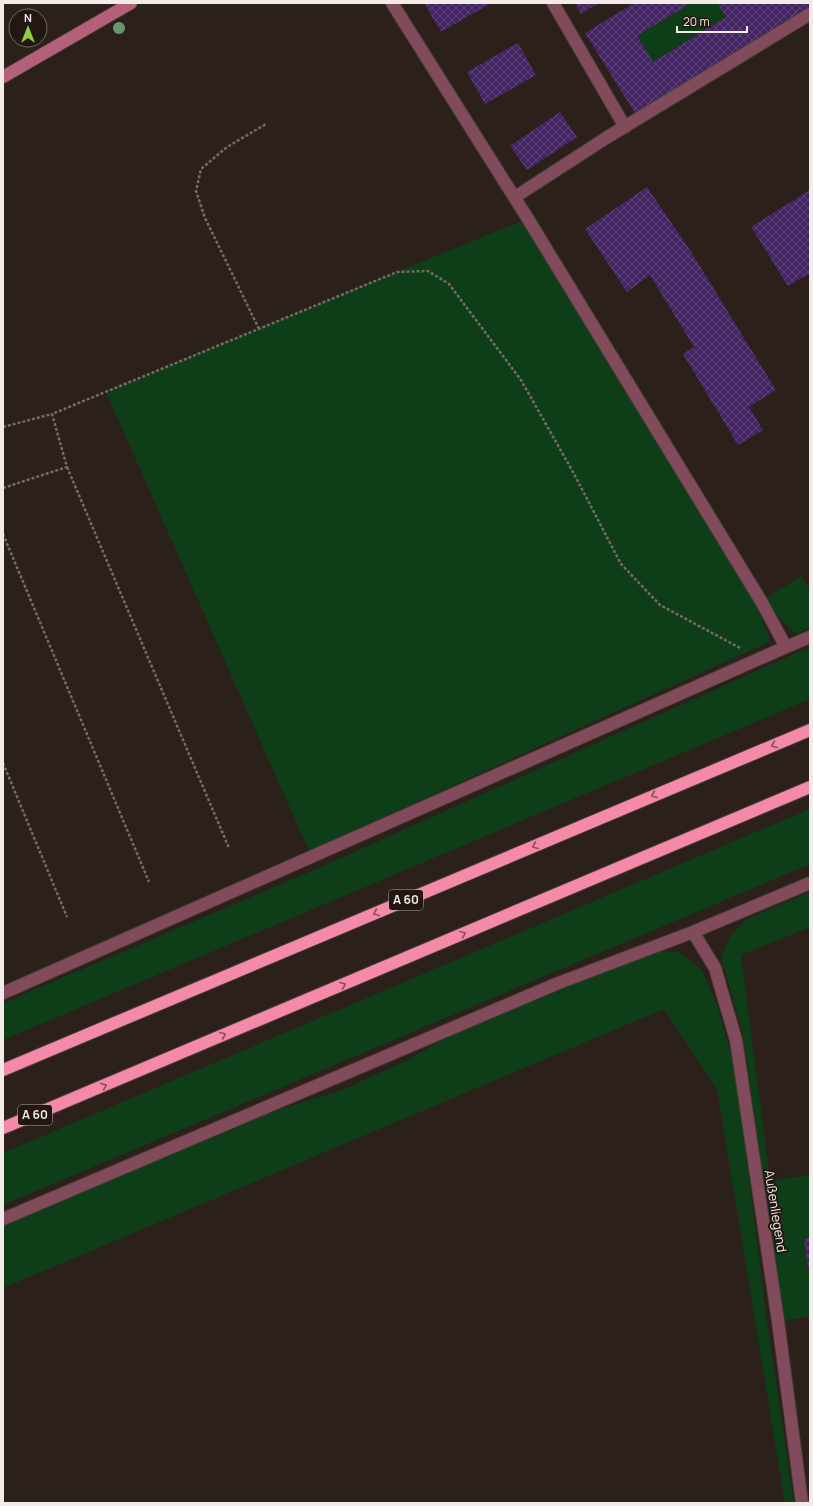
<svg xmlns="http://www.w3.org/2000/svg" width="813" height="1506" font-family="Manrope,sans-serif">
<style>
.grass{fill:#0e3e18}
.building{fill:url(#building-cross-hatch)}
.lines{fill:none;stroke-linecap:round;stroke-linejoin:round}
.lane-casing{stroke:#483c38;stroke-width:14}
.secondary-casing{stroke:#483c38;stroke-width:14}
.highway-casing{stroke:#483c38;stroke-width:14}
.path{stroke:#756a66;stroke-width:2.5;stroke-dasharray:3 2;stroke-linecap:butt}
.lane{stroke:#814b5b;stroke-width:12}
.secondary{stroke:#b5607a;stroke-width:12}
.highway{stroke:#f489aa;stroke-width:12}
.tree{fill:#6b9669}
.oneway{stroke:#8b505e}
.labels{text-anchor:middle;stroke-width:4;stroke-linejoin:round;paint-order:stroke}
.shield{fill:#221712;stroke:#b4aba7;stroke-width:1}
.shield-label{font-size:12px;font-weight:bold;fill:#f3ebe7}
.street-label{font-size:13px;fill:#f3ebe7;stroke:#221712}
</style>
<defs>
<pattern id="building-cross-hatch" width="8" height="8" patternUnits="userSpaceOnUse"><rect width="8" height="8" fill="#442563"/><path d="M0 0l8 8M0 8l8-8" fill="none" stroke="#5f4579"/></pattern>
</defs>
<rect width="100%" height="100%" fill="#2c201b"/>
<path class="grass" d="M691,3H717L726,17L653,62L637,36Z
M521,221L755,604L771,641L309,851L106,392Z
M801,576L810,591V628L797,634L761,601Z
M810,647V699L3,1040V1003L312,871Z
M810,809V864L3,1205V1153Z
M810,892V927L741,955L770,1181L810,1175V1238L804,1239L810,1280V1316L784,1321L742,1029L721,958L731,935L745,920Z
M654,951L679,952L702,970L718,1008L736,1072L767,1322L794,1503H785L717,1089L664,1009L3,1288V1225L221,1131L277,1110L342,1090L408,1060L450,1035Z"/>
<path class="building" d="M424,3H491L441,32Z
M575,3H599L581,14Z
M634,3H691L637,36L653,62L726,17L717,3H810V6L636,115L585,33Z
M518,43L536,75L485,104L467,72Z
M560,112L577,137L527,170L510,146Z
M647,187L690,250L776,390L749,407L763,430L738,445L683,354L694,347L650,275L627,292L585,229Z
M810,190V273L788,286L751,227Z
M810,1238V1274H809L804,1239Z"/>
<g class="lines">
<g class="lane-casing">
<path id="lane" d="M392,3L528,219L761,601L786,647L810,637
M553,3L625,127
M515,197L606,138L810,14
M693,932L715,968L736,1040L778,1321L802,1503
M3,993L786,647
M3,1219L556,984L693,932L810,883"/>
</g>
<g class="secondary-casing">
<path id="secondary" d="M3,77L131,3"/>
</g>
<g class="highway-casing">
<path id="highway" d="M3,1070L810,730
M3,1128L810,787"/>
</g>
<path class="path" d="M259,329L205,218L196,191L201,169L227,147L266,124
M3,427L52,414
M67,467L229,848
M3,488L67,467L52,414L397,272L428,271L449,284L521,380L573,472L621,564L660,605L740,648
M3,534L149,882
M3,763L67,917"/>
<use href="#lane" class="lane"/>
<use href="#secondary" class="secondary"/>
<use href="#highway" class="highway"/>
</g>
<circle class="tree" cx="119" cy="28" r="6"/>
<defs><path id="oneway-chevron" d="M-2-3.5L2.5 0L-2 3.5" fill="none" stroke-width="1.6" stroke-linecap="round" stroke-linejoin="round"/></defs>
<g class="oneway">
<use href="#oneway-chevron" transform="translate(774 745) rotate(157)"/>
<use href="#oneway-chevron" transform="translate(654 795) rotate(157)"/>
<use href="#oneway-chevron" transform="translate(535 846) rotate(157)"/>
<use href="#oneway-chevron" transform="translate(376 913) rotate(157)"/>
<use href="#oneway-chevron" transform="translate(463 934) rotate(-23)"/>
<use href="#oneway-chevron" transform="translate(343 985) rotate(-23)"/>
<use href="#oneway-chevron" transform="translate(223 1035) rotate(-23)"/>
<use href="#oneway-chevron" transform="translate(104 1086) rotate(-23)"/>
</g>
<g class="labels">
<g class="shield">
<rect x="389" y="890" width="34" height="20" rx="3"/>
<rect x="18" y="1105" width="34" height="20" rx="3"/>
</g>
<g class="shield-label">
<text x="406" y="904">A 60</text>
<text x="35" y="1119">A 60</text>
</g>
<g class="street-label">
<text transform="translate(776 1211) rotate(81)" y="5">Außenliegend</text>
</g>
</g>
<rect width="813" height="1506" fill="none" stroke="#f3ebe7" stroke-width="8"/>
<g transform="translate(28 28)"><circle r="19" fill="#221712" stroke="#766c67"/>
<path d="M0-3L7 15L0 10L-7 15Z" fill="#91cd40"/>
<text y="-6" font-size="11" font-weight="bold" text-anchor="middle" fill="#f3ebe7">N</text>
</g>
<path d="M677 26v6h70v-6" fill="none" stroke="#f3ebe7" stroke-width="2"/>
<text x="683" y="26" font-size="12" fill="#f3ebe7" stroke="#221712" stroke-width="3" paint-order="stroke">20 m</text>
</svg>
